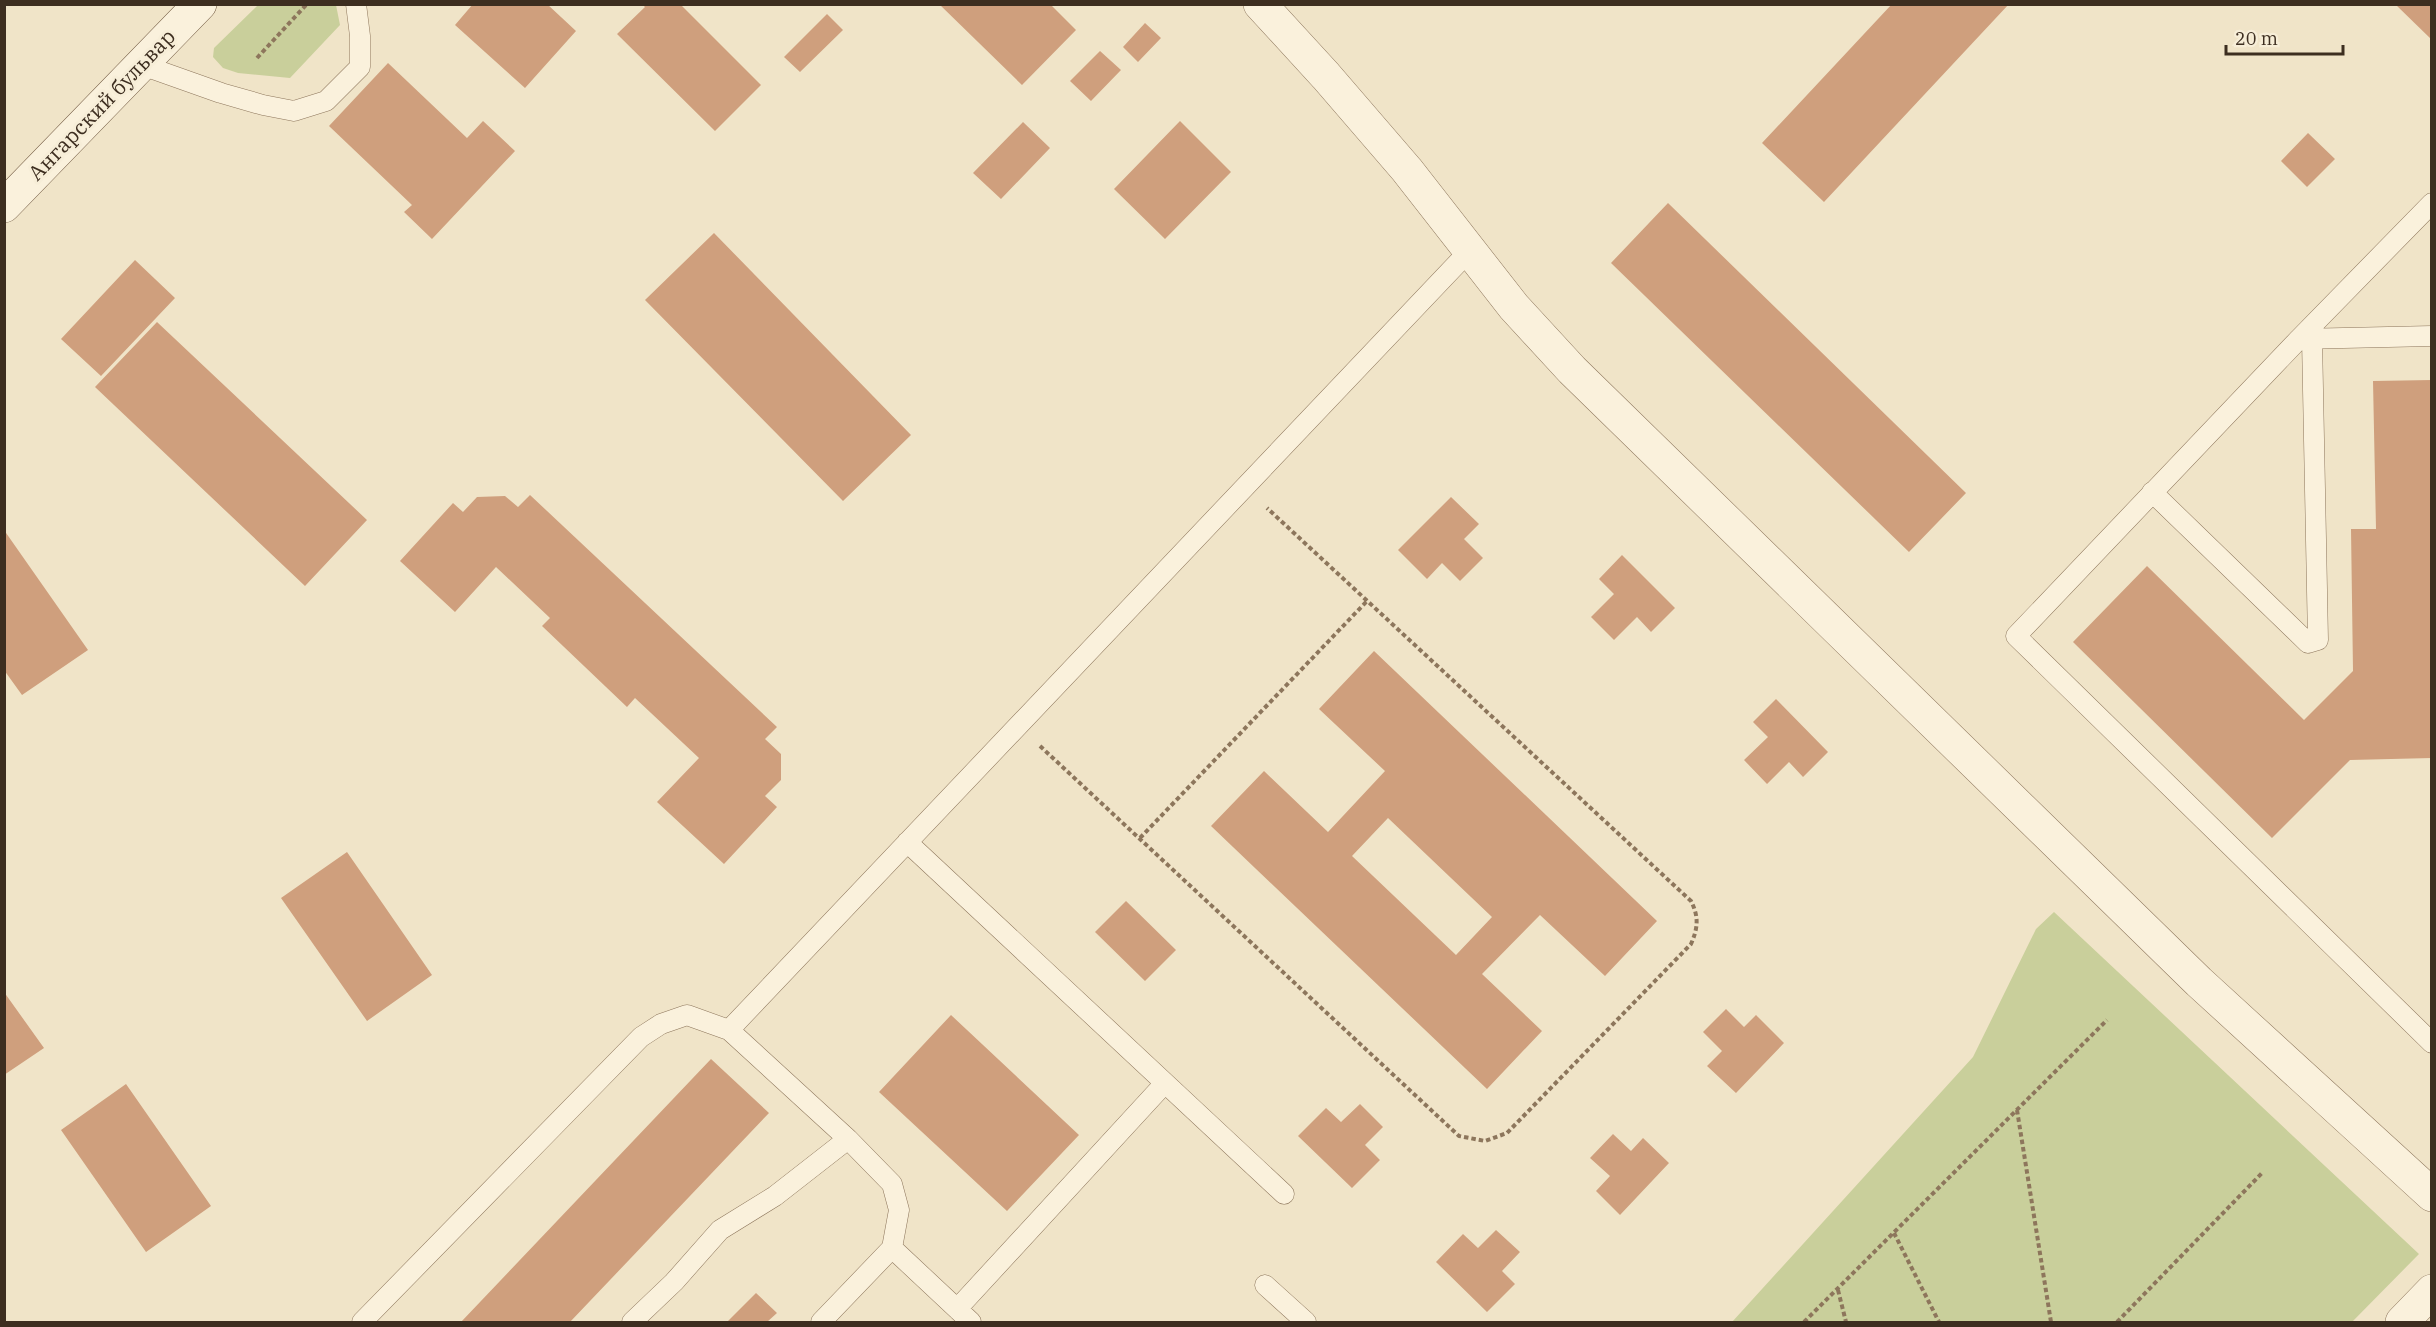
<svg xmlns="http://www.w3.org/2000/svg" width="2436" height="1327" font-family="'IBM Plex Serif',serif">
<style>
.green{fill:#c9cf9b}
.building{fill:#cf9f7d;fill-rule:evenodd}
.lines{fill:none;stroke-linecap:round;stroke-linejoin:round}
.lane-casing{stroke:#8d765c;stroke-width:21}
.street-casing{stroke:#8d765c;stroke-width:34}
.secondary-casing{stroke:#6f573f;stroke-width:34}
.path{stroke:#8d765c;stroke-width:4;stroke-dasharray:4.5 3;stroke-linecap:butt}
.lane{stroke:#faf1dc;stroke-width:20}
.street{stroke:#faf1dc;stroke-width:33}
.secondary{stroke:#faf1dc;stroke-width:33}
.labels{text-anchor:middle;stroke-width:6;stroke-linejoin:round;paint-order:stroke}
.street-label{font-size:21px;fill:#3d2e20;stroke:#f7eed8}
</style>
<rect width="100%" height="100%" fill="#f0e4c8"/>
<path class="green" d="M258,5H336L340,25L290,78L238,73L223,68L213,57L214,48Z
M2054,912L2419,1254L2352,1322H1732L1973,1057L2036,929Z"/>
<path class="building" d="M473,4H547L576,31L525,88L455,25Z
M642,4H680L761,85L715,131L617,34L645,7Z
M939,4H1050L1076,30L1022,85Z
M1892,4H2009L1824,202L1762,143Z
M2395,4H2432V40Z
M827,14L843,30L800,72L784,57Z
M1145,23L1161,38L1138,62L1123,47Z
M1100,51L1121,70L1091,101L1070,81Z
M388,63L467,138L483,121L515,151L432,239L404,212L412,205L329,126Z
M1180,121L1231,172L1165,239L1114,189Z
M1023,122L1050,148L1001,199L973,173Z
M2308,133L2335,159L2307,187L2281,161Z
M1668,203L1966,493L1909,552L1611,263Z
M714,233L911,435L843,501L645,300Z
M135,260L175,298L101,376L61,339Z
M157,322L367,520L305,586L95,387Z
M2432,380V758L2350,760L2272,838L2073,642L2147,566L2304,720L2353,671L2351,529H2376L2373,381Z
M530,495L777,727L765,739L781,754V780L765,796L777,807L724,864L657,802L699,758L635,698L627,707L542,626L550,618L496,567L455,612L400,561L453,503L463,512L477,497L505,496L518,507Z
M1451,497L1479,524L1464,539L1483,558L1460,581L1442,563L1427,579L1398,550Z
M4,530L88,650L22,695L4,670Z
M1622,555L1675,608L1651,632L1637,617L1614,640L1591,617L1614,594L1599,579Z
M1374,651L1657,921L1605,976L1540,915L1482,974L1542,1031L1487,1089L1211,826L1264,771L1328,832L1385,771L1319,709ZM1388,818L1492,917L1456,955L1352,856Z
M1776,699L1828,752L1803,777L1789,762L1767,784L1744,760L1768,737L1753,722Z
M347,852L432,975L367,1021L281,898Z
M1126,901L1176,950L1145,981L1095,932Z
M4,992L44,1048L4,1075Z
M1726,1009L1744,1027L1756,1015L1784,1043L1736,1093L1707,1066L1722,1051L1703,1032Z
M951,1015L1079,1135L1007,1211L879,1092Z
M711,1059L769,1113L570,1322H461Z
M126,1084L211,1206L146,1252L61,1130Z
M1360,1104L1383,1127L1365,1145L1380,1160L1352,1188L1298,1136L1326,1108L1341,1122Z
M1613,1134L1631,1151L1643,1138L1669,1163L1620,1215L1596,1191L1610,1176L1590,1158Z
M1496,1230L1520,1252L1502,1271L1515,1284L1487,1312L1436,1262L1463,1234L1478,1248Z
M756,1293L777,1313L767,1322H727Z"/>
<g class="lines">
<g class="lane-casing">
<path id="lane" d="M142,65L221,93L263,105L294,111L326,101L360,67V36L356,4
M2432,336L2299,339L2016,636L2432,1043
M2299,339L2432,203
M2152,492L2308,643L2318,640L2312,339
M907,842L1284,1194
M729,1030L1471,249
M892,1248L971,1322
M1265,1285L1306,1322
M957,1309L1165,1083
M362,1322L641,1037L661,1024L687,1015L729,1030L848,1139L775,1196L720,1230L674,1282L632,1322
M821,1322L892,1248L899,1210L892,1184L848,1139"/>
</g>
<g class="street-casing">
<path id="street" d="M1260,4L1326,76L1407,170L1514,307L1572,370L2199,982L2432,1195
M2402,1322L2432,1291"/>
</g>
<g class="secondary-casing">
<path id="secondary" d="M4,206L200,4"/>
</g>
<path class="path" d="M257,58L307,4
M1040,746L1459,1136L1485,1141L1507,1133L1691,944C1698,928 1699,917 1691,901L1267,508
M1140,838L1367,601
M2017,1110L2051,1322
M1894,1233L1939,1322
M1838,1290L1846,1322
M1804,1322L2107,1020
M2117,1322L2263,1172"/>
<use href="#lane" class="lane"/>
<use href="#street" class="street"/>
<use href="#secondary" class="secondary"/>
</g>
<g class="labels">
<g class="street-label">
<text transform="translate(102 105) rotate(-46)" y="7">Ангарский бульвар</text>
</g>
</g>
<rect width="2436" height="1327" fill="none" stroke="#3d2e20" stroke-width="12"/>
<path d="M2226 45v9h117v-9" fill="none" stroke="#3d2e20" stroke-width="3"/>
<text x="2235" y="45" font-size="18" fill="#3d2e20" stroke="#f7eed8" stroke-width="4.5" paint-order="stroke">20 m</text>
</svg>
